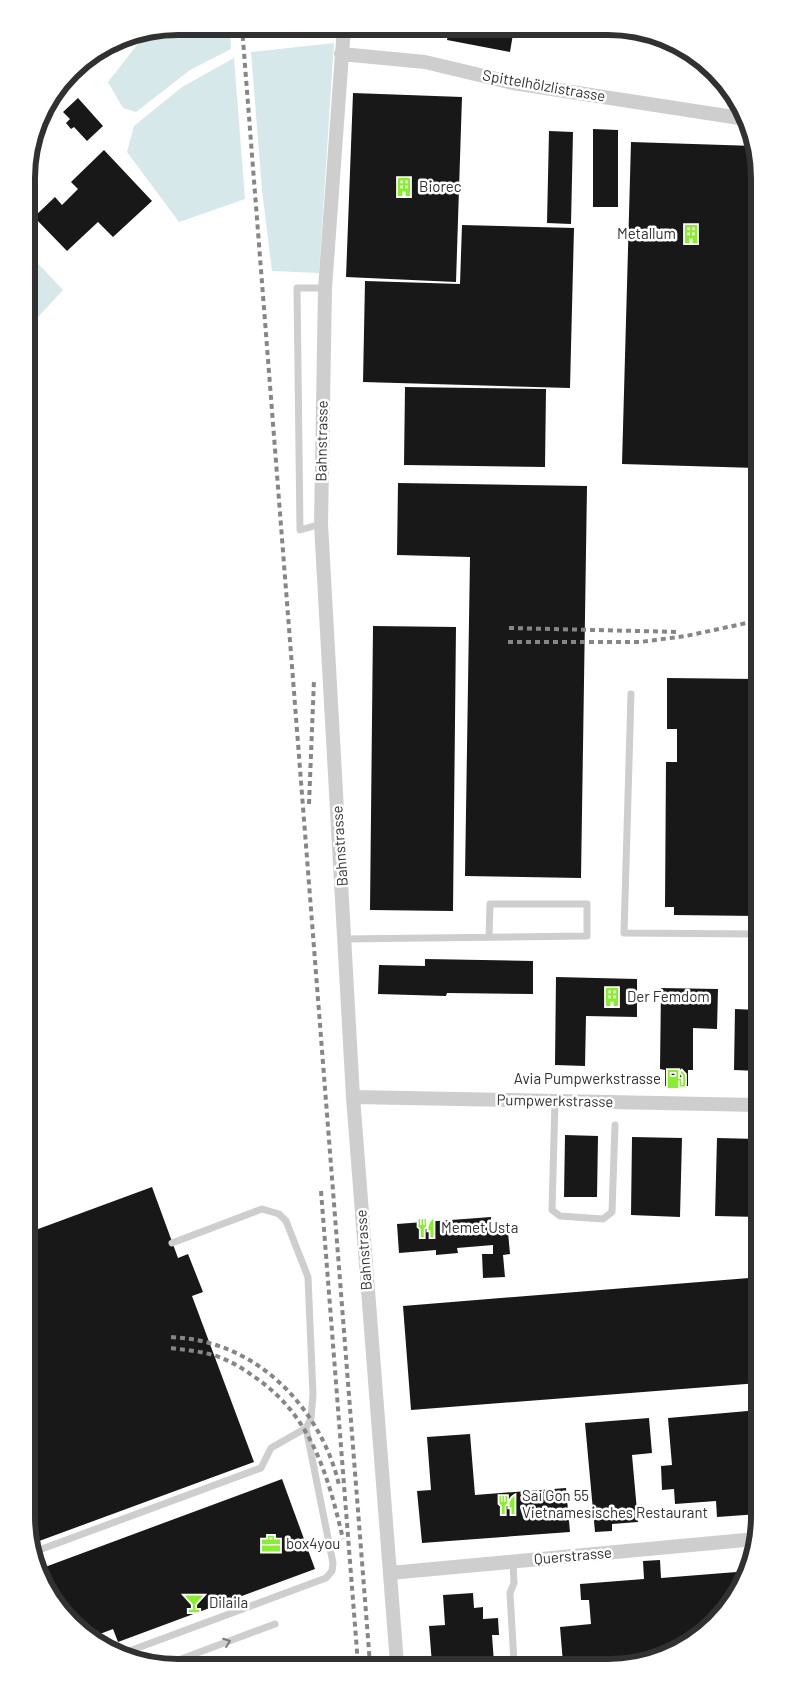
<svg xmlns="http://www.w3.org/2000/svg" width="786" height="1694" font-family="Barlow,sans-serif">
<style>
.green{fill:#d7e8ea}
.building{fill:#181818}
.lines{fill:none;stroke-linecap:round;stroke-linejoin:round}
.lane{stroke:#cecece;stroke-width:7}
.street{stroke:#cecece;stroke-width:14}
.rail{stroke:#868686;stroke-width:4;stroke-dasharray:5 4;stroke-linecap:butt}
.oneway{stroke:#787878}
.labels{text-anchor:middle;stroke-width:5;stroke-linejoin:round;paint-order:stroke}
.street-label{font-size:15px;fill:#313131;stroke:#fff}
.poi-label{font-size:15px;fill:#313131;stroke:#fff;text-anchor:start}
.rim{fill:none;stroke:#313131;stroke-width:6}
</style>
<rect width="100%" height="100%" fill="#fff"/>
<path class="green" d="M178,26L230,27L231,49L190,70L136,112L123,108L108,82L147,32Z
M334,43L319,273L272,271L262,190L251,52Z
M234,58L245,199L179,222L127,152L134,126L182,87Z
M27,252L63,290L27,329Z"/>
<path class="building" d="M449,28H514L510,52L447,40Z
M353,93L462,97L456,282L346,277Z
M53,97L58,104L39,120L42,111Z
M78,98L103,126L87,141L74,127L71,129L66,123L70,119L63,112Z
M593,129L618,130V207H593Z
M549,131L573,132L571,224L547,223Z
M631,142L755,146L756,468L622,464Z
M104,150L152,201L113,237L98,222L67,251L34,217L55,197L62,205L78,189L71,182Z
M462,225L574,228L570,388L363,382L365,281L460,284Z
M405,387L546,389L545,467L404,465Z
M398,483L587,486L581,878L465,876L470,557L397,555Z
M373,626L456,627L453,911L370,910Z
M667,678L756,679L757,916L674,915V907H665L666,762H677V729H667Z
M425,959L533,961V994L447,993L446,996L378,994L379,965L425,966Z
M556,977L637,979V1017L586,1016L585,1066L555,1065Z
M661,988L718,989L717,1029L693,1028V1070H688V1086H665V1070L660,1069Z
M735,1009L758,1010V1071L734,1070Z
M565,1135L598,1136L597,1197H564Z
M632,1137L682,1138L680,1217L631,1215Z
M717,1138L758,1139V1217L715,1216Z
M152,1187L178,1258L188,1254L203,1292L192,1296L254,1462L31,1544L30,1232Z
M491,1217L492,1233L508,1232L510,1254L503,1255L505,1277L483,1278L482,1254H493V1245L457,1248L458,1253L436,1255V1250L399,1253L397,1224Z
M749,1278L756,1347H759V1383L411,1410L403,1306Z
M759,1410V1514L717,1517L716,1501L675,1504L674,1489L662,1490L661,1466L672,1465L668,1418Z
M649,1418L652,1453L632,1455L638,1522L612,1524V1531L595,1532L585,1423Z
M470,1434L475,1495L566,1488L570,1532L422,1543L417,1491L431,1490L427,1437Z
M282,1479L315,1569L118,1642L113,1629L92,1637L78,1630L47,1592L37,1570Z
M660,1560L661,1578L749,1571L728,1609L692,1642L649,1662L563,1663L560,1627L591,1624L589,1600H581L580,1584L644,1579L643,1561Z
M473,1593L474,1608L483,1607V1619L498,1618L499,1635H492L494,1663L432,1664L429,1626L445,1625L443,1595Z"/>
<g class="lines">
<path class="lane" d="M602,32L659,40
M321,524L300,530L297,288H325
M631,694L624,933L757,934
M345,939L587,936V904H490L489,937
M555,1101L552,1210L560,1216L603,1219L612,1212L615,1125
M31,1553L261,1468L271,1448L306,1428L311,1418L313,1395L308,1277L286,1221L279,1214L262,1209L172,1243
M513,1562L514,1583L510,1593L514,1663
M124,1653L326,1578L332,1571L333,1563L306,1428
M302,1664H307
M165,1665L275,1624"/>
<path class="street" d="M344,27L325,288L321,524L353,1097L397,1664
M341,54L425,62L513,83L746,119
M353,1097L758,1105
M390,1573L756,1539"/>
<path class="rail" d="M242,27L370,1664
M509,628L680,632
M508,642H640L686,636L756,621
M309,804L314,680
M321,1191L358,1664
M171,1337C184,1338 196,1339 209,1343C274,1360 324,1420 339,1485
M171,1348C185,1350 199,1351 213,1355C227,1359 241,1367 253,1376C311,1414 328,1475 343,1539"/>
</g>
<defs><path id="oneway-chevron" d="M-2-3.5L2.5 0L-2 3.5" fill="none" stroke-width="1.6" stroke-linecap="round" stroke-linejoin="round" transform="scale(1.25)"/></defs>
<use class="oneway" href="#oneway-chevron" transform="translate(227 1642) rotate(-20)"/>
<defs>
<g id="building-bare" transform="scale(1.5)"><path d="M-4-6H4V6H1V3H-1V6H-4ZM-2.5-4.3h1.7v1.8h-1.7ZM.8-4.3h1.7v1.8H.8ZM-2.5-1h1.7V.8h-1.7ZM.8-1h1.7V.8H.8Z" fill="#86f12a" stroke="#fff" stroke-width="2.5" paint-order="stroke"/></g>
<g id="fuel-bare" transform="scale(1.5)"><path d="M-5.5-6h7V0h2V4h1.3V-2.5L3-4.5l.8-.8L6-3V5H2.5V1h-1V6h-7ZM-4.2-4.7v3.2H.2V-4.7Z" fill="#86f12a" stroke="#fff" stroke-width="2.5" paint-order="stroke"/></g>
<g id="restaurant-bare" transform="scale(1.5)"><path d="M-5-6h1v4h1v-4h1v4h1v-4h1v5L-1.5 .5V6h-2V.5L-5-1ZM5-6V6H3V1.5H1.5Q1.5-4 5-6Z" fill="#86f12a" stroke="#fff" stroke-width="2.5" paint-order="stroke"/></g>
<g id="office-bare" transform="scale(1.5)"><path d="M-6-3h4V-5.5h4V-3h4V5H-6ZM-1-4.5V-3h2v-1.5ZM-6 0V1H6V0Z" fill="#86f12a" stroke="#fff" stroke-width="2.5" paint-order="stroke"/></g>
<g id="bar-bare" transform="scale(1.5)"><path d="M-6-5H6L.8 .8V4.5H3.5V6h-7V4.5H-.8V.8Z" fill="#86f12a" stroke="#fff" stroke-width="2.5" paint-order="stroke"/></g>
</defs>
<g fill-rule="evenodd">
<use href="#building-bare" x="404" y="187"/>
<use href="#building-bare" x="691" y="234"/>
<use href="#building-bare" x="612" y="997"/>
<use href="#fuel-bare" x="676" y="1079"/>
<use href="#restaurant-bare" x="426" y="1228"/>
<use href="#restaurant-bare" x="507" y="1505"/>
<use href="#office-bare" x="271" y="1544"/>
<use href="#bar-bare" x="194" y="1603"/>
</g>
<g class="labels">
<g class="street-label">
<text transform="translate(544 86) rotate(10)" y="5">Spittelhölzlistrasse</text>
<text transform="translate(322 441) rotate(-89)" y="5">Bahnstrasse</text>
<text transform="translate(340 846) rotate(-94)" y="5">Bahnstrasse</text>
<text transform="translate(555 1101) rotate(1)" y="5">Pumpwerkstrasse</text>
<text transform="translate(364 1250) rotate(-94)" y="5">Bahnstrasse</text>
<text transform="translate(573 1556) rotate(-5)" y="5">Querstrasse</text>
</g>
<g class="poi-label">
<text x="419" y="192">Biorec</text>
<text x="676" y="239" text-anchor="end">Metallum</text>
<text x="627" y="1002">Der Femdom</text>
<text x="661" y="1084" text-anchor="end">Avia Pumpwerkstrasse</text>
<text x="441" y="1233">Memet Usta</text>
<text x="522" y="1501">Sai Gon 55<tspan x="522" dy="17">Vietnamesisches Restaurant</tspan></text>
<text x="286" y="1549">box4you</text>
<text x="209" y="1608">Dilaila</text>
</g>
</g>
<path d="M0 0H786V1694H0ZM178 35H608A143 143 0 0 1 751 178V1516A143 143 0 0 1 608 1659H178A143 143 0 0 1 35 1516V178A143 143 0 0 1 178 35Z" fill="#fff" fill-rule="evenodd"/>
<path class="rim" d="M178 35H608A143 143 0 0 1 751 178V1516A143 143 0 0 1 608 1659H178A143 143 0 0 1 35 1516V178A143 143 0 0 1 178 35Z"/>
</svg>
